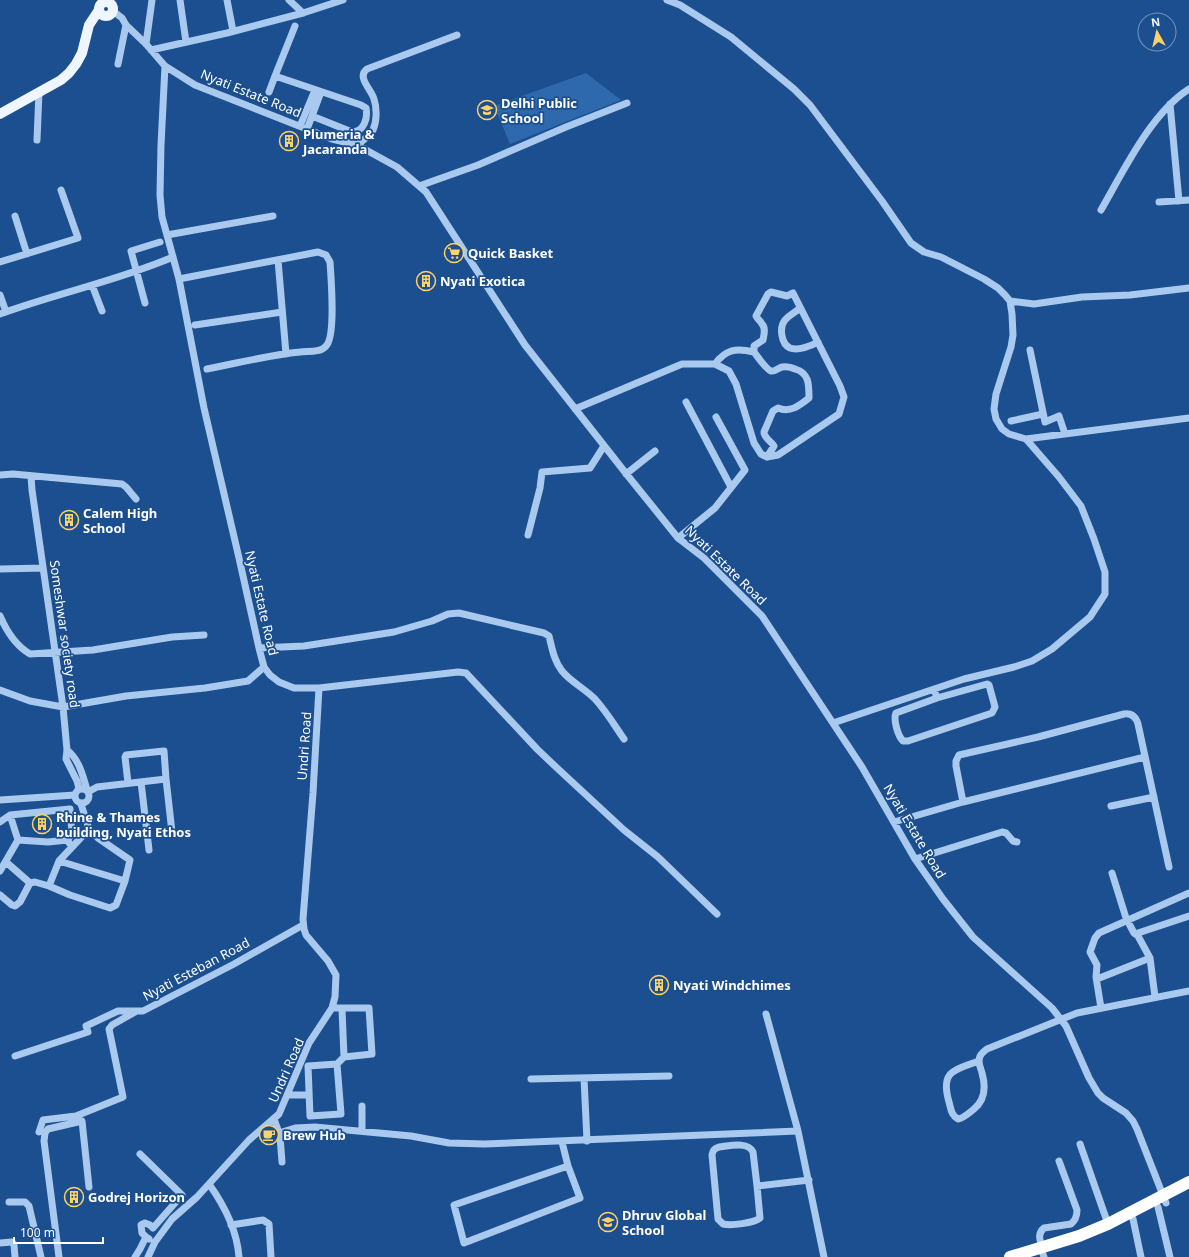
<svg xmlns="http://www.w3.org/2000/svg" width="1189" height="1257" font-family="'Noto Sans',sans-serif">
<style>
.green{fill:#2e69ad}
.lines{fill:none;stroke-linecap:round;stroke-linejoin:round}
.minor{stroke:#a9c9ee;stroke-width:7}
.major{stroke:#f0f6ff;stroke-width:10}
.highway{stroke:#fff;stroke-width:12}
.labels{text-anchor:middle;stroke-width:3.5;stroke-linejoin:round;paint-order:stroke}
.street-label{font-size:13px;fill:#fff;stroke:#1b4f8f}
.poi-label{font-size:13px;font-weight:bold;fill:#fff;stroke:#1b4f8f;text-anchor:start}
</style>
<rect width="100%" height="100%" fill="#1b4f8f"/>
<path class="green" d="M586,73L621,100L510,144L494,106Z"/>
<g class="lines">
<path class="minor" d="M180,0L186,42
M227,0L233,31
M289,0L303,13
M667,0L680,5L731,37L794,89L810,105L882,201L911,243L924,252L941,257L984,279L998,288L1005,295L1010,301L1012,314L1013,335L1011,347L996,394L994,409L996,419L1002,429L1009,434L1026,439L1059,477L1081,506L1094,539L1105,572V594L1090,617L1052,649L1032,661L1014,667L964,679L833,723
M113,11L122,18L126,25L146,44L165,66L195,85L332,139L357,145L397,167L426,192L525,345L628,476L678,538L704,558L762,616L862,767L915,859L943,899L973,937L1052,1008L1066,1026L1089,1078L1098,1093L1103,1098L1126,1113L1133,1121L1137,1129L1166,1203
M295,26L275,76L361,105L366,108C368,118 364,132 352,132L312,116L307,129
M146,44L152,0
M151,50L227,33L303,13L343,0
M118,64L126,25
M165,66L161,145L160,195L162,217L179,279L204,408L239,558L259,648L264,667L270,675L279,682L294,688H319L458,672L466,673L537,749L557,768L624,830L658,857L717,914
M269,92L275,76
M1170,104L1179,201
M312,116L321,92
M300,126L315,90
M37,140L39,92
M357,145C362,141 370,136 373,130C377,121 377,108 374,99C372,90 356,77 367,69L457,35
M419,186L478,165L566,127L627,103
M1159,202L1189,200
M1101,210C1123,172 1151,113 1189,89
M15,216L27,254
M167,235L273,216
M278,260L286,354
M0,262L78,238L61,190
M179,279L318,252L326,255L330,262C331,278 336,336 326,346C321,353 308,351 300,352C269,355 238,363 207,369
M92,285L102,311
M0,295L6,312
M1010,301L1034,304L1082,297L1130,295L1189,288
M145,303L131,251L160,242
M800,308C796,312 789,315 785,320C779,327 781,344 790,348C798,351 811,346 818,342
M0,314C57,293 117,281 173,257
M195,325L282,312
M1030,350L1045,422L1059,416L1065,434
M715,364C726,349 736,348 754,352
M686,402L731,487
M575,409L682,364H715L729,371L736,384L754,443L761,454L767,457L778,455L839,414L844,397L840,386L793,293L787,296L771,292L768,294L756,316C758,320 760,320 762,324C766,328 764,335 763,340L754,346V352C757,356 766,369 771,371C775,372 778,368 782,367C787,366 791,367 795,369C809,373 809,384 809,398C799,406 790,413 778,408L773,411L764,432C764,438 771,441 774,446L767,457
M1011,421L1043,414
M1026,439L1189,418
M626,474L655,451
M0,475L13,474L122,484L126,487L136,499
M31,476L32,490L63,707L67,750L66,759L77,781L79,789
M528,535L540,488L542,472L590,468L604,446
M678,538L715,508L745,470L716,417
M0,569L43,568
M0,616C6,630 16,646 30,654L93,650L172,637L204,635
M259,648L304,646L394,632L432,621L448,614L459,613L544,633L549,636C552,648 554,661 562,671C571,682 585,689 595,699C606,711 615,726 624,739
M934,689L937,698L987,684L989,685L995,707L992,713L908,741H903C898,736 893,720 896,713L937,698
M0,690L30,701L63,707L126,696L205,688L248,681L264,667
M67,750C79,759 83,776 87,790
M141,782L149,850
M128,783L125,757L126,755L164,751L166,779
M75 796a7 7 0 1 1 14 0a7 7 0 1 1-14 0Z
M88,792L97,787L166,779L172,832
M0,800L75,795
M963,802L956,766V761L959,755L1038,737L1124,714C1132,713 1136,717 1138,724L1169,867
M1111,806L1154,797
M0,822L10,815L70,809L72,832L68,840
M894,822L963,802L1145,757
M89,829L59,861L49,886L70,895L110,908L116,905L125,881
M18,840L48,842L68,840L69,843
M915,859L1002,832L1006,833L1013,841L1017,842
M59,861L125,881L130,860L98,838L89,829L81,804
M6,862L30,883L35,882L49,886
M0,871L18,840L10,815
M1112,873L1126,918L1134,933L1138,936L1150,958L1155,997
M0,895L12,905L15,906L20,902L30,883
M1135,934L1189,916
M1097,979L1150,958
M332,1008H369L372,1054L344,1057L337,1064L308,1066L310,1116L341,1114L337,1064
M1101,1008L1096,977L1097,965L1090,952L1095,938L1099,933L1189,893
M342,1009L344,1057
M766,1014L798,1131
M15,1056L88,1032L86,1026L118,1011H143L234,964L303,925
M979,1061C954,1070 940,1071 949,1102C951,1109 951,1115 958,1119C964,1118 969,1113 974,1109C985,1100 986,1087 982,1073C981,1069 979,1065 979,1061C979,1055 983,1052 987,1049L1077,1013L1189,991
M584,1078L587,1141
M531,1079L669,1076
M288,1095H308
M274,1119L280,1136L282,1162
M362,1131V1106
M39,1132L43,1120L76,1116L123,1097L109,1029L112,1025L135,1012
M279,1133L295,1128L315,1127L411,1136L449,1143L485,1144L798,1131L824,1257
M562,1142L568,1166L580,1198L464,1243L454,1205L568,1166
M1080,1144L1108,1224
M140,1154L182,1195L153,1228L150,1225L145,1223L141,1225L142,1233L146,1237
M209,1184C224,1205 237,1230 239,1257
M757,1186L753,1152C748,1141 729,1146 719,1147C714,1149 713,1150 712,1155L718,1219L723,1224C731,1226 754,1223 760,1218L757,1186L809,1180
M9,1202H25L29,1206L41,1257
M1158,1207L1170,1257
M1133,1219L1141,1257
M231,1225L263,1220L269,1224L271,1257
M0,1243L12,1242L14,1245L15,1257
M1042,1248C1040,1240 1037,1234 1044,1228L1071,1224C1076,1220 1077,1216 1077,1210L1059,1161
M1043,1254L1044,1257
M59,1257L44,1141L45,1133L48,1129L82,1121L89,1187
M135,1257L140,1249L146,1237L149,1239
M148,1257L155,1242L172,1219L197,1197L249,1140L279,1114L309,1043L332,1008L335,997L336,975L328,961L306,935L304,929L303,919L313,793L319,688"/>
<path class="major" d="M99 9a7 7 0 1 1 14 0a7 7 0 1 1-14 0Z
M0,114L61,80L69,73L76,64L82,53L89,25L99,10"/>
<path class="highway" d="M1010,1257L1079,1236L1108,1224L1189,1182"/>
</g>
<defs>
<g id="school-ring" transform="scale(1)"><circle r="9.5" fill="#1b4f8f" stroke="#ffd166" stroke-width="1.5"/><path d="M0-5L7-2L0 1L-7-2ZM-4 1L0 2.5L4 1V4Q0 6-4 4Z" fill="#ffd166"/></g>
<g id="building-ring" transform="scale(1)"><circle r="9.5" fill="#1b4f8f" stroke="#ffd166" stroke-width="1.5"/><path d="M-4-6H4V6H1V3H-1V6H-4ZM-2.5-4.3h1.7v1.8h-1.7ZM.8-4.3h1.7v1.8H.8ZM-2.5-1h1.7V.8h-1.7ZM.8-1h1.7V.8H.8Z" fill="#ffd166"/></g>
<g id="supermarket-ring" transform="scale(1)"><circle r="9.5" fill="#1b4f8f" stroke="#ffd166" stroke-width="1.5"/><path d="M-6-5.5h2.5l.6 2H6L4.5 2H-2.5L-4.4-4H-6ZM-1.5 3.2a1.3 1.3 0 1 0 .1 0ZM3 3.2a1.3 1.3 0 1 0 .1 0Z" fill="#ffd166"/></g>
<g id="cafe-ring" transform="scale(1)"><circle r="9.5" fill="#1b4f8f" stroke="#ffd166" stroke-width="1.5"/><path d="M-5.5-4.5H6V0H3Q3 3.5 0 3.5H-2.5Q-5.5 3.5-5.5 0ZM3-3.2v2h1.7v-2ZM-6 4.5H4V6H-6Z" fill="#ffd166"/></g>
</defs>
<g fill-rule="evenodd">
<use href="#school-ring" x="487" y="110"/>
<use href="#building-ring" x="289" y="141"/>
<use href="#supermarket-ring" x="454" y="253"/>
<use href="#building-ring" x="426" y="281"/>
<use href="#building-ring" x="69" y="520"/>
<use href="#building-ring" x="42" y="824"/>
<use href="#building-ring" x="659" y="985"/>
<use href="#cafe-ring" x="269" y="1135"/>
<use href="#building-ring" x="74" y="1197"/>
<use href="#school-ring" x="608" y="1222"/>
</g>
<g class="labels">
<g class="street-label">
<text transform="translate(251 93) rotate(22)" y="5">Nyati Estate Road</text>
<text transform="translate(726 565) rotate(44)" y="5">Nyati Estate Road</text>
<text transform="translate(262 603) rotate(77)" y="5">Nyati Estate Road</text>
<text transform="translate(65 634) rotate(82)" y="5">Someshwar society road</text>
<text transform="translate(304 746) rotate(-86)" y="5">Undri Road</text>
<text transform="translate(915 831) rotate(59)" y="5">Nyati Estate Road</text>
<text transform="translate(196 969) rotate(-28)" y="5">Nyati Esteban Road</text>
<text transform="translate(286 1070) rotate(-66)" y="5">Undri Road</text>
</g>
<g class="poi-label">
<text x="501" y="108">Delhi Public<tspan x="501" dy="15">School</tspan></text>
<text x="303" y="139">Plumeria &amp;<tspan x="303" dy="15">Jacaranda</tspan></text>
<text x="468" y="258">Quick Basket</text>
<text x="440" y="286">Nyati Exotica</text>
<text x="83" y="518">Calem High<tspan x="83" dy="15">School</tspan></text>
<text x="56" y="822">Rhine &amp; Thames<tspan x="56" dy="15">building, Nyati Ethos</tspan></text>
<text x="673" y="990">Nyati Windchimes</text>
<text x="283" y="1140">Brew Hub</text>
<text x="88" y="1202">Godrej Horizon</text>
<text x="622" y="1220">Dhruv Global<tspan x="622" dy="15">School</tspan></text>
</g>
</g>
<g transform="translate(1157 32) rotate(352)"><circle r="19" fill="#1b4f8f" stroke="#7695bc"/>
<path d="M0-3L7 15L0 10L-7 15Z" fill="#ffd166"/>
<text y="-6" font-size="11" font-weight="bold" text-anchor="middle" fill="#ffffff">N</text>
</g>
<path d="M14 1237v6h89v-6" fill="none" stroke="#ffffff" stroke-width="2"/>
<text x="20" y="1237" font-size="12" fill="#ffffff" stroke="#1b4f8f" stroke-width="3" paint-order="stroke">100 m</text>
</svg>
